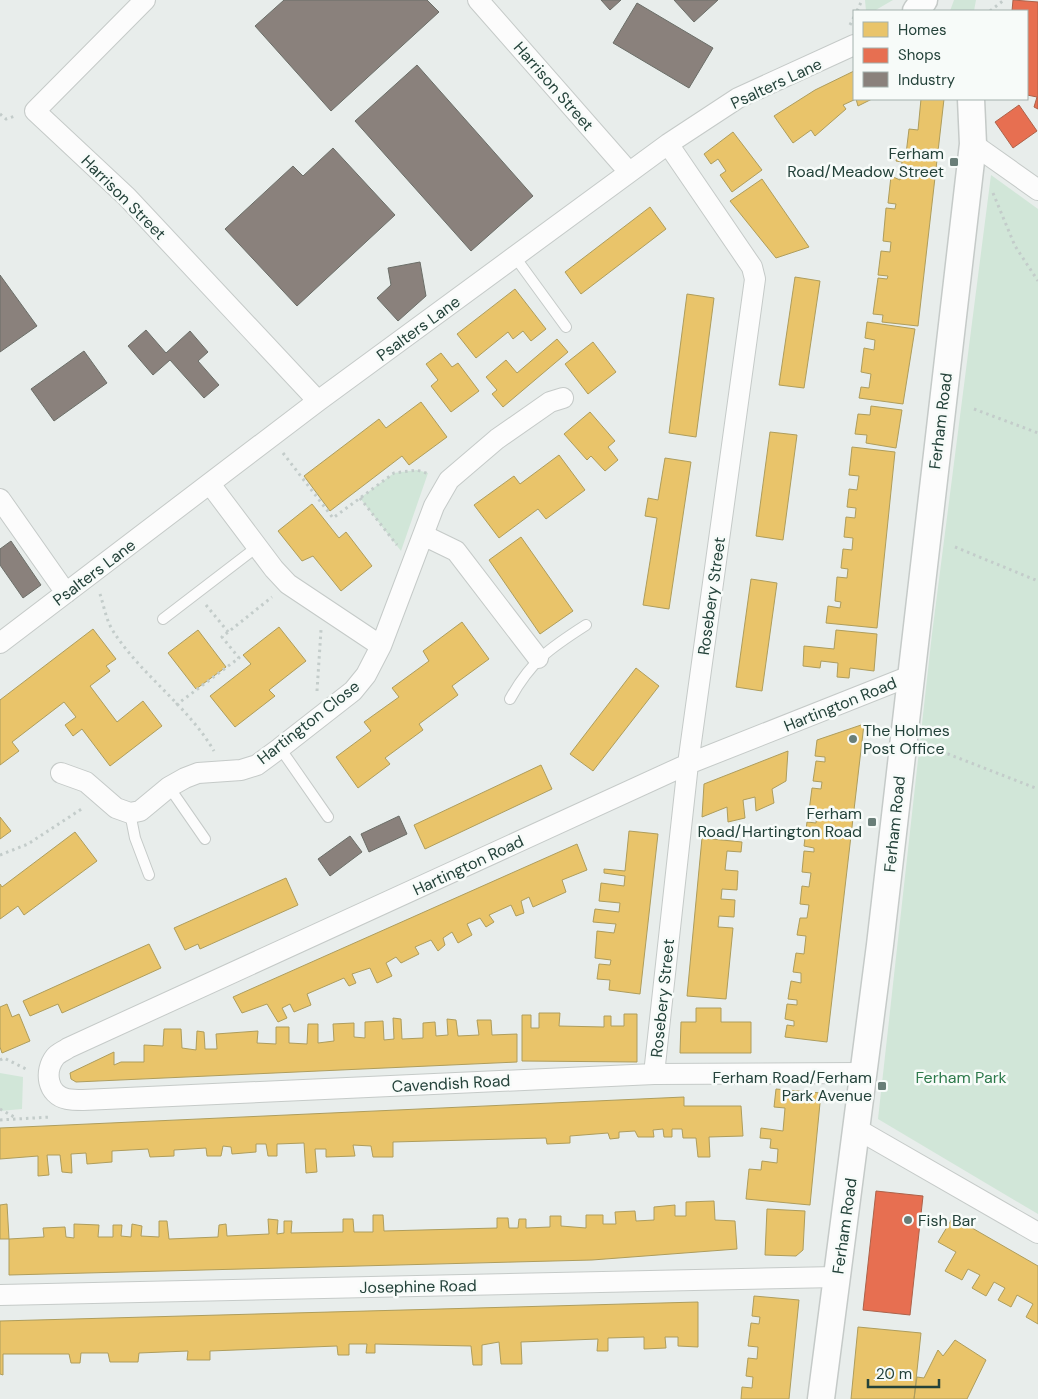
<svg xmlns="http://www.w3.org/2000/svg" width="1038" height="1399" font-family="'DM Sans',sans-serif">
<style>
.green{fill:#d1e6d8}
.homes{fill:#e9c46a;stroke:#ae9d5c}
.shops{fill:#e76f51;stroke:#ac624a}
.industry{fill:#8a817c;stroke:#6b6e68}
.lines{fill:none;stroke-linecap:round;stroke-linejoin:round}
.service-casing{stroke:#c5cac8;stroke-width:12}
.minor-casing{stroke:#c5cac8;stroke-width:22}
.tertiary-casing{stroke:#c5cac8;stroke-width:29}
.path{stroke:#c3ccca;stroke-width:3;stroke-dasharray:2.5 4;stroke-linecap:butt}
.service{stroke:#fcfcfc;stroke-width:10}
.minor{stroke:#fcfcfc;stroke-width:20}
.tertiary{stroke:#fcfcfc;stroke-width:26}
.poi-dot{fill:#697e78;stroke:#f7fbf9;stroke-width:2}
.labels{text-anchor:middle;stroke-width:5;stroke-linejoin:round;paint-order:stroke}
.street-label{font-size:16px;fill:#24423a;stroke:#f7fbf9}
.poi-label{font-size:16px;fill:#24423a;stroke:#f7fbf9;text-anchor:end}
.park-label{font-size:16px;fill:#2d7a4b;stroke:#f7fbf9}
</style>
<rect width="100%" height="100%" fill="#e8edeb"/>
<path class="green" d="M865,0H893L874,11H866Z
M954,0H976L974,11H950Z
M991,175L1038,209V1214L878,1119L932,634Z
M417,470L428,473L401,551L360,498L394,473Z
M0,1073L23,1077L22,1109L0,1111Z"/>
<path class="homes" d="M854,71V99H872L858,106L856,99L843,105L846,109L815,136L811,130L793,143L774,116L815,90Z
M921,99H944L918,326L882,322L883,315L873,314L878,278L887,279L888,276L878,275L881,251L890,252L891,242L883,241L886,208L895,209L896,204L888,203L891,176L900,180L902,162L896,161L898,153L906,154L909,129L918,130Z
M733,132L762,170L732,192L720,175L726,171L718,159L711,164L704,154Z
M762,179L809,247L776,258L730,201Z
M650,207L666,229L581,294L565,272Z
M795,277L820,281L804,388L779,385Z
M515,289L546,329L531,341L523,331L513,339L508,332L476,358L457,334Z
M687,294L714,298L696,437L669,433Z
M867,322L915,329L903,404L859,398L861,387L869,388L871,374L861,372L864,348L874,350L875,340L865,338Z
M557,339L568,352L503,407L492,394L497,390L486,377L506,360L517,373Z
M593,342L616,372L588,394L565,364Z
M441,353L452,367L458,363L479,391L451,412L431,386L438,380L426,364Z
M421,402L447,437L409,465L402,456L330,511L304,476L379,419L386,428Z
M871,406L902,410L896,448L866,443L867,435L855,434L858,414L870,415Z
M590,412L615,441L608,447L618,460L605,471L591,456L587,460L564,434Z
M770,432L797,435L783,540L756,536Z
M852,447L895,452L877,628L826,623L828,606L840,608L841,602L835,601L837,577L847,578L848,569L841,568L843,549L852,550L853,538L844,537L846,517L855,518L856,508L847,507L849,489L857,490L859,476L849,475Z
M559,455L585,490L546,519L538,509L499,538L474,505L514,476L520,484Z
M665,458L691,462L669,609L643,605L657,518L645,516L648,498L658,500Z
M312,504L339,538L346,532L372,566L341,591L313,556L302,561L278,531Z
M521,537L573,611L540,634L489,560Z
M751,579L777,583L762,691L736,687Z
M462,622L489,659L452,686L458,695L419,724L423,730L385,758L390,764L358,788L336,757L371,731L364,722L399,697L392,688L429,661L423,651Z
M279,627L306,661L269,690L275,696L235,727L210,696L251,664L243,655Z
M93,629L116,659L106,666L110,671L90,686L117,722L143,701L162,726L110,766L82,729L73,736L65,725L76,717L64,702L12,742L19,751L0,765V700Z
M198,630L226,667L196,689L168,653Z
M836,630L877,634L874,671L850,668L849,678L837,677L838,663L821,661L820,668L803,666L804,646L834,649Z
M636,668L659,686L593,771L570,754Z
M864,724L827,1042L785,1037L787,1025L794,1026V1021L785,1019L787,1004L797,1005V1000L788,999L791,981L801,983V973L793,972L796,953L804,954L806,936L797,935L800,918H807L809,905L800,904L802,886L809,887L811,873L802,872L804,851L814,852V848L804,846L807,822L816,823L817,812L809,811L812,788L821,789L822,782L813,781L816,761L825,762V757L815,756L817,740Z
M788,751L786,781L772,789L774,803L756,811L755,797L743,800L745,818L728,822L727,807L702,817L704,784Z
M541,765L552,789L425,849L414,825Z
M0,817L11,831L0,839Z
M629,831L658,834L640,994L609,990L610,980L597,979L599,964L610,965L611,960L595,958L597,931L614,933L616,924L593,922L595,909L619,912L620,903L599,901L601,883L624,886L625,876L604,873V869L625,871Z
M75,832L97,861L24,915L18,906L0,919V884L2,887Z
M702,838L742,842L741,852L727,851L725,870L738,871L737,890L722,889L721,899L735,900L734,917L719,916L718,927L733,928L726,999L687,996Z
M577,844L587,870L562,880L566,892L533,907L529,897L521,901L524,913L516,916L511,905L489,915L494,922L486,927L480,918L467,924L472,935L458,943L452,932L443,938L445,945L438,951L431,940L415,947L419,954L401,963L396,957L386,963L392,976L377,983L370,968L352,974L356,983L349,986L344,978L307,994L311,1005L294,1012L290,1004L282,1008L287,1018L278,1022L267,1004L242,1013L233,997Z
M286,878L298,905L200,949L198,944L185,950L174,928Z
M149,944L161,968L62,1013L58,1004L30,1016L23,1001Z
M7,1004L12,1017L19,1014L30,1041L2,1053L0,1047V1007Z
M696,1008H721V1022H751V1053H680L681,1022H696Z
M539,1013H560L559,1026L604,1027V1016H611V1026H624V1014H637V1062L522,1061V1015H531V1028H539Z
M393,1018L401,1019L402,1039L423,1038V1023L435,1022L436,1036L448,1035L447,1019L456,1020L458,1036L479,1035L477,1020H491L492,1035L517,1034V1062L76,1082L71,1079L70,1073L114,1052V1065L121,1062H144V1045L163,1046L164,1029H181L182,1048L196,1050L197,1031L204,1032L205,1049H217L216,1034L258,1031L257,1043L276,1044V1027H289V1043L307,1044L308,1024H318V1043L334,1041L333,1024L354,1023V1037L365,1038V1022L383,1021L384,1040L394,1039Z
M776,1089L821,1093L810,1205L746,1199L749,1169L761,1170L762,1161L777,1163L778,1149L770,1148L771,1139L760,1138L761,1128L783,1131L785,1108L774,1107Z
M684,1097V1106H741L743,1136L709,1137L710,1157H698L696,1138H683L682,1129H672V1137H664L663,1129L653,1130L654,1137H638L635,1131L619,1132V1138L610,1139L608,1133L570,1136V1143L547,1144L546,1138L393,1142V1157H373L371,1146L353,1145L355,1156L326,1157V1149H315L317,1172L306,1173L304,1143L277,1144V1156H268L266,1144H256V1152L232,1154L231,1147L223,1146L221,1156H207L206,1148L174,1150V1156L150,1157L148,1149L112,1151V1162L87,1164L86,1153L71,1154L72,1173L62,1172L60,1155H47L49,1175L38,1176V1156L0,1159V1128Z
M714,1201L715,1220L735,1221L737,1249L592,1260L9,1275V1239L44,1237L43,1228L65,1227L66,1237L74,1238V1224L99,1225L98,1237H113V1225H122L121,1236L131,1237L132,1224L142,1226L141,1236L159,1237V1221H167L169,1239L218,1237L219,1225L226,1224L227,1236L269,1234L268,1219L278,1220L277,1234L284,1233V1221H292L291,1233L343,1232V1219H353L354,1232H373V1215H383L384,1231L497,1228V1218H508L509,1228H518L519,1219H526V1228L550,1227V1216H561V1226L586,1228V1215H603V1224H616L615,1212L635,1211L636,1221L654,1220V1207L675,1205V1216H686V1202Z
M7,1204L9,1239H0V1205Z
M767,1209L805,1211L803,1250L796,1256L765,1255Z
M953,1217L1038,1266V1324L1026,1317L1033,1304L1017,1295L1011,1307L998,1300L1005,1288L994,1282L986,1296L972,1288L980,1275L968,1269L962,1280L945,1271L956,1252L938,1242Z
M754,1296L799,1300L789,1399H741L742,1387L752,1388L753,1377L746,1376L748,1358L757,1359L758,1347L748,1346L751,1323L759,1324L760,1317L752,1316Z
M698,1302V1347L678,1346V1337H665L666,1348L644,1349V1337L608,1338V1351H597L598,1339L521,1342L522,1364H501L499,1342L482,1345V1365H473L471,1346L375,1344V1353H366L367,1344H349V1355H338L337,1346L210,1351V1360H187L188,1351L139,1353L138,1362H110L108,1353H81L80,1363H71L69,1354H3V1375L0,1374V1321Z
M858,1327L921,1333L914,1399H851Z
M955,1340L986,1360L967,1399H914L917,1377L924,1378L938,1350L943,1356Z"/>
<path class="shops" d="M1013,0L1038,2V109L1034,107L1037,97L1027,95V11H1012Z
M1019,105L1037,131L1013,148L995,122Z
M876,1191L923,1196L910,1315L863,1310Z"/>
<path class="industry" d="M284,0H427L439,12L331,111L255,26Z
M601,0H621L610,10Z
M674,0H718L694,22Z
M637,3L713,48L689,88L613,43Z
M417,65L533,196L471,251L355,121Z
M333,148L395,215L297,306L225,229L293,166L303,176Z
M420,262L426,296L398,321L377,298L391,285L388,268Z
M0,275L37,326L0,352Z
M146,330L166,353L190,331L208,352L198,361L219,385L204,398L170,360L153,375L128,346Z
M84,351L107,383L54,421L31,389Z
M11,541L41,585L23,598L0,565V549Z
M399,816L407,834L369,852L361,834Z
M350,836L362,852L330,876L318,859Z"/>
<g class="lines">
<g class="service-casing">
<path id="service" d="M515,257L566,327
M163,619L257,547
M510,699C531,661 550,648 586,625
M280,748L328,817
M169,787L205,839
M130,813L135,838L149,875"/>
</g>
<g class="minor-casing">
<path id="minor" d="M145,0L35,111L127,197L318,401
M478,0L629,172
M973,144L1038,190
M210,484L274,569L288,584L381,646
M0,499L66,593
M423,535L456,551L538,658
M0,643L318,401L668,144L738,98L854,45
M61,773L86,782L116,808L130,813L140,811L169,787L185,778L198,773L241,770L257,765L280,748L353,691L366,675L381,646L434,506L449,480L497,439L550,402L563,398
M862,1073L654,1074L83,1100C78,1100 72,1100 67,1099C47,1095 44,1071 55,1057C58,1053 64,1051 68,1048L688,764L910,676
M654,1074L688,764L755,279L752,267L668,144
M857,1129L1038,1233
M0,1295L837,1277"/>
</g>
<g class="tertiary-casing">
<path id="tertiary" d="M916,11L924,0
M821,1399L880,945L973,144L971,99"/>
</g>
<path class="path" d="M857,11L862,0
M990,11L1004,0
M850,25L854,17
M0,114L6,119L15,116
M993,193L1015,246L1038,281
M974,409L1038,433
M283,453L333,518L394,473L417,470L429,474
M360,498L397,545
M955,547L1038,581
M100,594C104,606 106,620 113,631C141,675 188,706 214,751
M206,605L229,633
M317,691L321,630
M176,705L239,658L222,637L272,597
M928,752L948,754L1038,789
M0,855L28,844L83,808
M0,1060L4,1058L28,1070
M0,1109L16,1118
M0,1120L51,1117"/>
<use href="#service" class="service"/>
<use href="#minor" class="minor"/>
<use href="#tertiary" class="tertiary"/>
</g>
<g class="poi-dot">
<rect x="949" y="157" width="10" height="10" rx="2.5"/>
<circle cx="853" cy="739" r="5"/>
<rect x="867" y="817" width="10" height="10" rx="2.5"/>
<rect x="877" y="1081" width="10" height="10" rx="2.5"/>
<circle cx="908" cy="1220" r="5"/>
</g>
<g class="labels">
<g class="street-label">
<text transform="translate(776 83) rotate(-25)" y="6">Psalters Lane</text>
<text transform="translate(554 86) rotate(49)" y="6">Harrison Street</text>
<text transform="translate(124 197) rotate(45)" y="6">Harrison Street</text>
<text transform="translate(418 328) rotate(-36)" y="6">Psalters Lane</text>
<text transform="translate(940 421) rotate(-83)" y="6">Ferham Road</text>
<text transform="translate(94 572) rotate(-37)" y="6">Psalters Lane</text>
<text transform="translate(711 596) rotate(-82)" y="6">Rosebery Street</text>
<text transform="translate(840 704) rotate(-22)" y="6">Hartington Road</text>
<text transform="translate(308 722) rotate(-38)" y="6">Hartington Close</text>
<text transform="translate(894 824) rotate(-84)" y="6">Ferham Road</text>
<text transform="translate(468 865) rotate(-25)" y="6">Hartington Road</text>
<text transform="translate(662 998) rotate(-84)" y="6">Rosebery Street</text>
<text transform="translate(451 1083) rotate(-3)" y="6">Cavendish Road</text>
<text transform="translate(844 1226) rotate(-82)" y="6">Ferham Road</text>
<text transform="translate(418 1286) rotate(-1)" y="6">Josephine Road</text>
</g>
<g class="poi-label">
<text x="944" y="159">Ferham<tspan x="944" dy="18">Road/Meadow Street</tspan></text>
<text x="863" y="736" text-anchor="start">The Holmes<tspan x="863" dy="18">Post Office</tspan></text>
<text x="862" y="819">Ferham<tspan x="862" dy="18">Road/Hartington Road</tspan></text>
<text x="872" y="1083">Ferham Road/Ferham<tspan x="872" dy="18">Park Avenue</tspan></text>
<text x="918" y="1226" text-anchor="start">Fish Bar</text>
</g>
<g class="park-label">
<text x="961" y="1083">Ferham Park</text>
</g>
</g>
<rect x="853" y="10" width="175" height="90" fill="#f7fbf9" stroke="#a3b1ad"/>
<rect x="863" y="22" width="25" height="15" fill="#e9c46a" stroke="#a3b1ad"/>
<text x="898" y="35" font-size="15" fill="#24423a">Homes</text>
<rect x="863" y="48" width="25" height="15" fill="#e76f51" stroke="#a3b1ad"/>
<text x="898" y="60" font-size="15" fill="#24423a">Shops</text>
<rect x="863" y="72" width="25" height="15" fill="#8a817c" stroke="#a3b1ad"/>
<text x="898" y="85" font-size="15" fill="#24423a">Industry</text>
<path d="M868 1379v8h71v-8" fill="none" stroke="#24423a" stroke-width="2.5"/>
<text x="876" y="1379" font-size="15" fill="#24423a" stroke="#f7fbf9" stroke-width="4" paint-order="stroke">20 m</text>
</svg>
